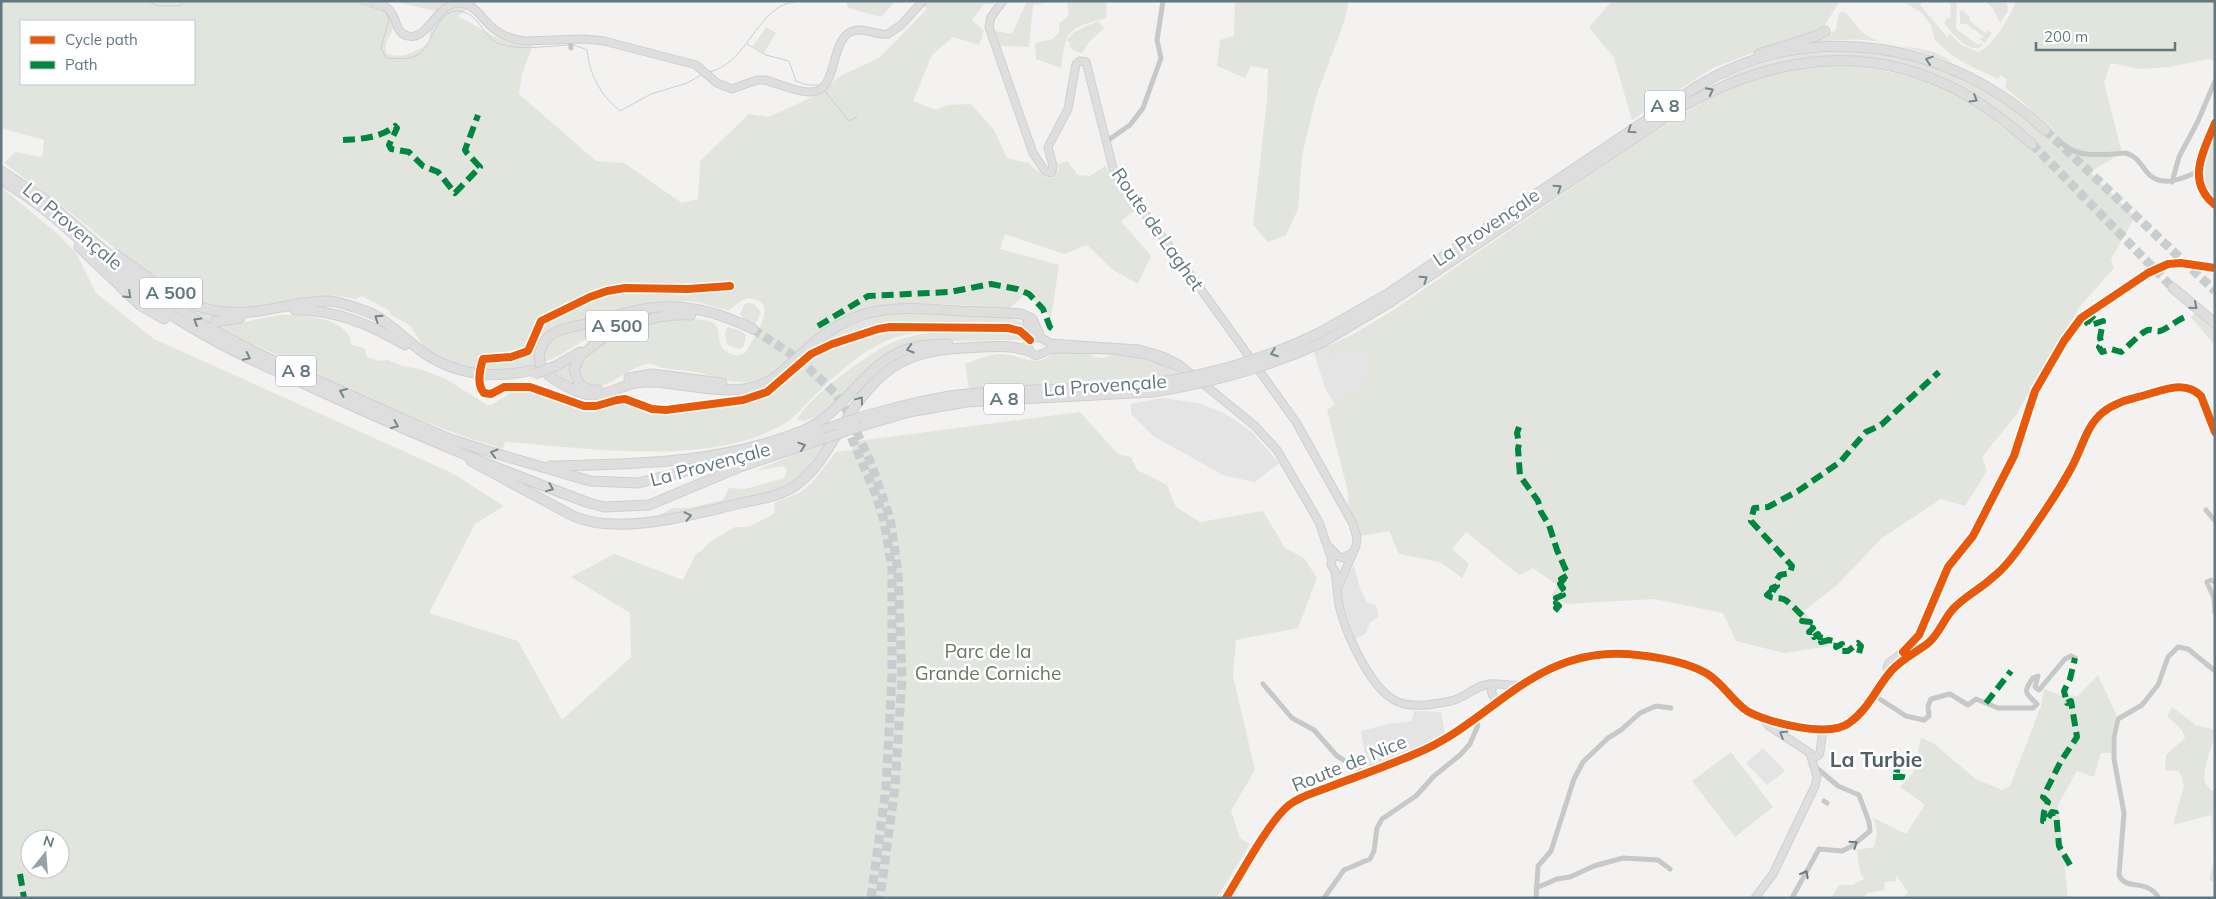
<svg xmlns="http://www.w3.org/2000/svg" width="2216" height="899" font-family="Mulish,sans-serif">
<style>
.built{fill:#e3e4e3}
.green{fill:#e2e4de;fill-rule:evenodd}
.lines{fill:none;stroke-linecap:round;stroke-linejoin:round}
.stream{stroke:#c7d1d3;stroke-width:1}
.highway-tunnel{stroke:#c8cdcf;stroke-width:9;stroke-dasharray:9 4.5;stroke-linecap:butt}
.secondary-casing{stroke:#cfd0d0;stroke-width:9}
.highway-casing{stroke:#cfd0d0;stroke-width:11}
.street{stroke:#c7c8c8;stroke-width:5}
.secondary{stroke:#dddedd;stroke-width:7}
.highway{stroke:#dddedd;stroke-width:9}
.highway-bridge-casing{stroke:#cfd0d0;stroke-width:11;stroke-linecap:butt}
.highway-bridge{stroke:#dddedd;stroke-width:9}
.quiet{stroke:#00873e;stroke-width:6;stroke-dasharray:12 6;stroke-linecap:butt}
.cycleway-casing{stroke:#fff;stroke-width:11}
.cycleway{stroke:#e8590c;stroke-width:8}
.oneway{stroke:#74878f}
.oneway2{stroke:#677c85}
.labels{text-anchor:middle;stroke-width:5;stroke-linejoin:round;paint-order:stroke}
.shield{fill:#fff;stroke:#91a0a7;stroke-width:1}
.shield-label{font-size:18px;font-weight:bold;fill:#627881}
.street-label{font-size:19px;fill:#627881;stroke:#fff}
.park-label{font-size:19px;fill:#697861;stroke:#fff}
.quarter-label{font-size:21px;font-weight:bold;fill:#506066;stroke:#fff}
</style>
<rect width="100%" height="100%" fill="#f3f2f0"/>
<path class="built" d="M1358,350L1365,355L1368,375L1355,390L1335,405L1325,388L1315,356L1335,355Z
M1162,398L1198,403L1224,413L1252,432L1279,463L1255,482L1225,476L1153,436L1131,414V404Z
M1354,566L1360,588L1367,603L1376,605L1379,616L1370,623L1365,634L1355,639L1342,601L1341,586L1346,573Z
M1414,711L1441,712L1445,735L1418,748L1367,767L1361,731L1388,724L1412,721Z
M1763,748L1785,771L1767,785L1746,763Z"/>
<path class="green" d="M1,1H365L389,14L393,29L385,46L387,54C404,59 415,52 429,43L430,29L443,13L393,1H479L458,16L495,37L533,45L522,74L519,94L596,161L624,163L682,203L698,199L700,161L749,114L769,117L823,92L840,76L879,58L927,9L919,1H996L993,4H984L972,20L984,31L979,45L953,37L932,55L913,101L936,110L947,105L971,104L994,130L1007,158L1028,163L1045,177L1054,178L1058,169V164L1067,161L1078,175L1090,176L1105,166L1136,210L1121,221L1151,256L1138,284L1113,270L1087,245L1064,254L1005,234L1000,249L1059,265L1051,318L1026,293L1010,308C954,306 876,292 828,327C808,341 779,375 756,381C736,386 715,376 696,372C685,370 673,370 662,368C659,367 655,364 651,364C628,363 605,399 582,381L577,372C593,336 650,319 687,319C695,319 706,319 713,323C725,330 712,347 731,354C736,356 740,356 745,353C751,342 775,309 759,301C755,299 751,298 747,299C739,300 735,308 727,310C716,308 707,304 697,302C654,296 594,319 552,329L537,364L508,371H490L451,362L424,348L411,326L391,315L388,310L362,296L356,299L334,295L247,309L215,308L180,294L136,265L66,209L4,163L15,152L42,157L44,140L1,128ZM21,21H194V84H21Z
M846,1H895L881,17L848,8Z
M1027,1H1058L1033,5L1029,47L1000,46L995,31L1012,34Z
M1067,1H1107L1106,18C1067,29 1067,28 1061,68L1036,59L1035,43L1053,39L1059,32V24L1069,15Z
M1235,1H1349L1344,22L1316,97L1302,156L1298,209L1286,235L1268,242L1253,225L1267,100L1268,69L1251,66L1245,78L1217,66L1220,40L1234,36Z
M1612,1H1840L1821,31L1776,44L1713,68L1632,120L1614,58L1589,27Z
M1902,1H1922L1920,5L1948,38L1949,33L1961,45L1978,52C1992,48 2011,15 2016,1H2215V61L2209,59L2169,67L2139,69L2111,63L2104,82L2122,153L2090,172L2135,217L2111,259L2114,268L2081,305L2043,366L2017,414L1982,457L1987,471L1965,506L1941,499L1882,538L1836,586L1804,611L1830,646L1784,653L1736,641L1723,613L1654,599L1567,604L1551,596L1557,585L1533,568L1519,575L1466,532L1452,549L1469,564L1462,578L1440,562L1399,554L1389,531L1361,536L1348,505V492L1327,410L1355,390L1368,375L1365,355L1358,350L1335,355L1315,356L1314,352L1350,336L1392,311L1646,137C1677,118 1708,97 1742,84C1813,56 1891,63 1959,95C1972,102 1985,112 1997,120L1996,123L2034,148L2038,143L1993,107L1947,81L1825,57L1782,62L1725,79L1724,78C1803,44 1881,41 1961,76C1992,90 2019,113 2046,134L2051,127L2005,87L2007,80L2001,75L1998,79L1966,64L1950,54L1935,40L1931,25L1921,12Z
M1948,1H1957L1956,29L1978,45H1980L1979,43L1983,45C1970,57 1952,32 1944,23L1947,18H1950L1951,5Z
M1985,1L2007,3L2008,11L2000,23L1992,7Z
M1962,10L1969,16L1970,21L1985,33L1987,32V29L1992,33L1985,43L1979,39L1984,37L1966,24H1960V12Z
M1844,12C1854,18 1858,32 1869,37C1896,51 1928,42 1953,63C1928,53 1890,41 1863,40C1841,38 1816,43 1794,45L1793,44L1833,32L1836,29L1839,13Z
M1098,21L1104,28L1089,42L1082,53L1074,51L1069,46L1071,44L1067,40L1074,32Z
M766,27L776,33L764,53L753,46Z
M2215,127V198C2192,175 2206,153 2215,127Z
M1,187L59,235L76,253L96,293L154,339L452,473L504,506L475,524L429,613L518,641L562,720L631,657L630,613L571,577L614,554L683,580L696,554L703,550L708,543L735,527H749L775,513L774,503L799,493L812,483L836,452L851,450L858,441L1080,412L1118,454L1131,457L1137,470L1167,485L1176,507L1200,522L1263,511L1285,548L1304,558L1317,578L1298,628L1236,640L1233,676L1255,770L1231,811L1240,838L1250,844L1217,898H1ZM30,839H60V869H30Z
M160,288L238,316L210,320V325L176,303Z
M748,303L755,304L761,313L754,326L743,318L740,314L744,305Z
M905,313L1006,317L1021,322L1028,333L1020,329L885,325L834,340L808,355C838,328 864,316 905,313Z
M2196,313L2215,327V346L2191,317Z
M280,315C298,315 332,316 345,331C349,334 350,340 352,345L364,348L367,357L380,361L388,360L402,366L420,369L446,379L487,405H491L512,392L522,390L534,391L594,409L623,403L659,414L674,413L742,404L771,394L810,359L839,344L890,329H930C915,333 900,335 886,341C861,352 839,372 819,391C809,400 799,414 787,422C713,468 589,448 505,442L503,449C427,426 355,392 283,360L277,355L218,329L219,327Z
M622,318L556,357L544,362C538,330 600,324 622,318Z
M728,327L741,331L746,335L744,346L739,349L728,345C725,339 723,332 728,327Z
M947,330C966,330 1011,324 1024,338L1022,340L947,341L910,345L821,415L804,421L797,420C807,398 870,352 893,342C910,335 929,333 947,330Z
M1055,352H1087L1094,357L1104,358L1113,353L1144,357L1182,374L1109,382L969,389L965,364C976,360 991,353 1003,354C1026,356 1033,370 1055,352Z
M573,361L570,375L575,387L551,373Z
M830,442C815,465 799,482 773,493L652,519L673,508H689L723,500L729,488L745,489L784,478L787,470L783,466L755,471L807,449Z
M2098,675L2116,714L2111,736V753H2101L2094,777L2077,771L2058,805L2068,898H1903L1908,892L1896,875V881L1884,882L1885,890L1867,893L1863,898H1831L1839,885H1852L1864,879L1860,872L1857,850L1874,847L1877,833L1874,818L1906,834L1925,805L1900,787L1913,773L1921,738L1933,743L1976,779L2002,790L2010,786L2041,706L2044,689L2061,695L2078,696Z
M2172,707L2196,725L2215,730C2215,749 2191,782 2215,792V882L2209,880L2214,860L2211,815L2173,825L2184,785L2179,771L2165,770L2166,755L2185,738L2182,730L2167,716Z
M1731,752L1773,807L1735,837L1692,781Z"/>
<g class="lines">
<path class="stream" d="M148,1L158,6H180L184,1
M355,1L386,12L389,19L381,48L386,58C397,58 410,61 420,53C433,43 436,13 456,11C479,10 483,39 500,44C522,51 546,46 568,45
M572,44L587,50C590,76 600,94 620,111L651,94L687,83L703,74
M747,44L766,55L789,61L796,81L807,85H819
M710,72C744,63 752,23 781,6C786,3 794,2 800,1
M824,90L849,121L857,117"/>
<path class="highway-tunnel" d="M2045,130L2215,291
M2032,144L2173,288
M753,329L800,360L835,393L846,409L870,461L890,518L898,572L902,678L895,787L880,898
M846,425L876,495L884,521L892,568V675L886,788L871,898"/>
<g class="secondary-casing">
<path id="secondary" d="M373,1C403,9 390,32 408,36C428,41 437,2 460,3C475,4 482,19 493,28C502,36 512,39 524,41L584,39L604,41L696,65L717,83L732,89L757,80H764C779,83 794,92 809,92C840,94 828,39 853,31C864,27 877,36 888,34L901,25L923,1
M1003,1L991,17L989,27L1033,153L1045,171L1051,173L1052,171L1053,166L1048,147L1068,109L1076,64L1080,61L1086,62L1113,168L1119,180L1177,256L1296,422L1353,524L1357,538L1356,546L1338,587
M2215,123C2204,151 2185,181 2215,205
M1186,370L1147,355L1112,350L1052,349L1036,356L1030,352L1027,345L1032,338L1038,336L1050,343L1139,349L1163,356L1179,364L1255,426L1277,450L1319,522L1332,560L1331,565L1335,571C1337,583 1337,597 1340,609C1347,636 1373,695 1401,703C1416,708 1435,704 1450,701C1464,699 1472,688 1485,685C1497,681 1506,687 1518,685
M1329,547L1338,556L1343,558L1353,552
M1889,672L1887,668L1889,663L1911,646L1919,635L1945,572L1973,536L2010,465L2035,391L2064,341L2081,318L2148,273L2168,264L2181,263L2215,268
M1493,696L1491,690L1495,684
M1766,718V722L1769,726L1810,753
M1812,758L1819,755L1820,752L1823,730
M1226,898C1241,874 1269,821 1289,805C1300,796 1316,792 1329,787C1358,776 1388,766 1417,753C1492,722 1533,648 1627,654C1652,656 1684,661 1706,673C1723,683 1732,701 1747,711C1768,723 1829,738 1849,723C1869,709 1876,688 1892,670C1902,659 1915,653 1927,644C1939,635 1943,620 1953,609C1964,597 1980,589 1992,578C2005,568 2015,554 2025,540C2040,518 2056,496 2069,472C2081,453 2085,427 2102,413C2114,403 2127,400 2142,396C2161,391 2185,379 2201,396L2215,432
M1755,898L1773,874L1815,786L1817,777L1810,753"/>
</g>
<g class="highway-casing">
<path id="highway" d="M1759,54L1816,36L1825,31
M1,171L44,199L148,288L207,327L261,355L383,410L450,439L484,450L590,481L638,483L737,458L838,425
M1,180C65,216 111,277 173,316C220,347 272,369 324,393C411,433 499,470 589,503L604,507L649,505L740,467L825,438
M79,247L140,305L164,319
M115,254C168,291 197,322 265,310C283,307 321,298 337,302C348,305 362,309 373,314C394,325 410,345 430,357C462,376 498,378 533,370
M2173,288L2215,323
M295,310C334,309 372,325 405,345
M215,322L240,318
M1028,323L1031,329L1032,338
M753,329C725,315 693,305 661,307C637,308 613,317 590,323C574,327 552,328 543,344C531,367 551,379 568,387C576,391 584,395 593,395C613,395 625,381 648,382C684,383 723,396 758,386C776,380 788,366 801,354C821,335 845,318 873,312C901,306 931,309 960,311C981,312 1001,312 1021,314L1032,319L1040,337
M1319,333L1386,295L1696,87C1810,17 1950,41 2045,130
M597,342C626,324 657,313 691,315
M1323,342L1392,301L1675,111C1767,57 1864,40 1961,92C1987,106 2010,125 2032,144
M556,366L580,352
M629,378L652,374L722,383
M598,390H590L579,384L574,369L581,355L602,339
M860,417C892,409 924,399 957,395C1017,388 1079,391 1140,385
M858,427L909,412L967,402L1153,392
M471,461L573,516C619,536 690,515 737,504C758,499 783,497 800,482C816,469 827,451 837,434C872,378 894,351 964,348C985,347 1009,344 1029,351
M550,466C638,464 721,464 804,430C843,413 862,369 900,352C915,345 932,344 948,344"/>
</g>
<path class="street" d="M570,39L571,48
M1107,141L1130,125L1143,108L1161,58L1157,40L1163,1
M2064,145C2080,159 2106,154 2126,153C2136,156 2140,163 2146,171C2159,189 2182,179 2197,172
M2172,182L2179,157L2198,121L2215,81
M481,369L482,360L486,357H511L528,351L541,321L590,297L607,291L625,288L688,289L730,286
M479,382L480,388L488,394L504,387H530L584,406H596L617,400L625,399L652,409L666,410L743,400L767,392L811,354L832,344L878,329L890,327L1008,328L1020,331L1030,340
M2206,510L2215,521
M2215,582L2211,580L2207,582L2214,598L2215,613
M1263,684L1292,718L1314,730L1337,756L1360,770L1362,774
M1875,696L1906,716L1924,720L1929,716L1928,706L1931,699L1950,694L1968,705L1976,699L1998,708H2033L2037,704C2026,693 2022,693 2033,678L2038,676L2035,687L2039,690L2065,659L2071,656L2075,658
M1824,801L1827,803
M1536,888L1557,879L1570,877L1594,866L1623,858L1658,860L1670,869
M1324,898L1344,870L1370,859L1374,851L1377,828L1382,819L1416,796L1434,776L1460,755L1470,744L1478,725L1474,718
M1536,898L1538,866L1551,851L1574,779L1583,762L1608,738L1621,730L1640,713L1656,706L1671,708
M1792,898L1819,849L1842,851L1852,846L1870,831L1869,822L1859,795L1838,786L1818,769H1815
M2159,898C2146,877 2126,892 2119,875L2124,813L2114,759V737L2118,719L2142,705L2158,685L2168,657L2178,647L2188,649L2215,671"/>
<use href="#secondary" class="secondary"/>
<use href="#highway" class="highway"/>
<g class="highway-bridge-casing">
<path id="highway-bridge" d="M534,374L556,366
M1140,385C1202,377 1262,361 1319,333
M1153,392C1212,383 1268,367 1323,342
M838,425L860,417
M825,438L858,427"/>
</g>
<use href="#highway-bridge" class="highway-bridge"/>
<path class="quiet" d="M343,140C361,139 380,138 395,126L397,128L389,145L391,149L409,152L423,166L438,172L455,193L480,167L467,153L465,150L478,115
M2094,315L2087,323L2091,325L2103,321L2100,338L2102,344L2099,347L2102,352L2111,349L2121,352C2127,348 2141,332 2148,330C2152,329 2156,332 2160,331C2168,329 2177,319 2188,316
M818,326L868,296L950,292L991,284L1017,289L1029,294L1043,309L1050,327L1056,331
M1519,427L1517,433L1519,444L1518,449L1520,476L1538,501L1541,512L1549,525L1557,550L1568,575L1561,579L1567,584H1560L1563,588L1559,591L1563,595L1556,598L1560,601L1556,603L1559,606L1556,608L1562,613
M1859,653L1861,646L1858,643L1848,651H1842V644L1836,647L1837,642L1829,640L1821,642L1824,638L1819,637L1818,634L1814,637L1813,632H1809L1813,628L1807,626L1810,622L1802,621L1805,618C1800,614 1788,600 1783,599C1777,597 1773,600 1767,595L1770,592L1777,591L1772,588L1777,586L1776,581L1780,575L1790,573L1792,566L1751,521L1754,508L1768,507L1798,491L1840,462L1866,432L1881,425L1939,372
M1986,703L2011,671
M1893,777H1902L1903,771L1894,769
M2070,865L2059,846L2056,813L2052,812L2046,821H2043L2044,812L2048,802L2043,797L2061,761L2077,737L2071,701L2067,703L2064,691L2070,679L2075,658
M20,874L24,898"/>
<g class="cycleway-casing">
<path id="cycleway" d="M2215,123C2204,151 2185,181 2215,205
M730,286L688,289L625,288L607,291L590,297L541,321L528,351L511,357L483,359C480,369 476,384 484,393L491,394L504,387H530L584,406H596L617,400L625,399L652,409L666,410L743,400L767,392L811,354L832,344L878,329L890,327L1008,328L1020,331L1030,340
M1903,652L1919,635L1948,567L1973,536L2014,456L2035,391L2064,341L2081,318L2148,273L2168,264L2181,263L2215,268
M1226,898C1241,874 1269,821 1289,805C1300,796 1316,792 1329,787C1358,776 1388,766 1417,753C1492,722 1533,648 1627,654C1652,656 1684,661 1706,673C1723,683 1732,701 1747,711C1768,723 1829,738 1849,723C1869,709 1876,688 1892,670C1902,659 1915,653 1927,644C1939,635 1943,620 1953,609C1964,597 1980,589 1992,578C2005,568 2015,554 2025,540C2040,518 2056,496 2069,472C2081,453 2085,427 2102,413C2114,403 2127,400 2142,396C2161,391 2185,379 2201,396L2215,432"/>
</g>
<use href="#cycleway" class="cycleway"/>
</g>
<defs><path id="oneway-chevron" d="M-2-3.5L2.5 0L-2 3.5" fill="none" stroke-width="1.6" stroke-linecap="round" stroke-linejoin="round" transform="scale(1.25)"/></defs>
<g class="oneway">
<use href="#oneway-chevron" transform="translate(1929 60) rotate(-162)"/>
<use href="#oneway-chevron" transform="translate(1710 91) rotate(-27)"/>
<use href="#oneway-chevron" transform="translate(1974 99) rotate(31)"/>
<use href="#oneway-chevron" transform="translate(1631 130) rotate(146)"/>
<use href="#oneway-chevron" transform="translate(1558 188) rotate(-34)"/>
<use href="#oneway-chevron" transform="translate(1424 279) rotate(-34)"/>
<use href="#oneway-chevron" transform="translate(128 295) rotate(43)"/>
<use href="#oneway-chevron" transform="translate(2194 306) rotate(40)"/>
<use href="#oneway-chevron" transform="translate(378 318) rotate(-145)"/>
<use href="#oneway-chevron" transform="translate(197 321) rotate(-149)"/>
<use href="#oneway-chevron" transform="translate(910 349) rotate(164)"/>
<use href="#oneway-chevron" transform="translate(1274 353) rotate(160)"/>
<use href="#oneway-chevron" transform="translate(247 357) rotate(26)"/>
<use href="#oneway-chevron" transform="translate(343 392) rotate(-156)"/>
<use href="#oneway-chevron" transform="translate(860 400) rotate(-53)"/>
<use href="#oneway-chevron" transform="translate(395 425) rotate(24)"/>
<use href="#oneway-chevron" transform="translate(802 446) rotate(-19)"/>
<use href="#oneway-chevron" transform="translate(494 453) rotate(-164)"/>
<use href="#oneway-chevron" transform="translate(550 488) rotate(22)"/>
<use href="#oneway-chevron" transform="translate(688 516) rotate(-13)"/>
<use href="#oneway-chevron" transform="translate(1783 734) rotate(-148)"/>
</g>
<g class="oneway2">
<use href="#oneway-chevron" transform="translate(1854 844) rotate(-35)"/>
<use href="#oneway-chevron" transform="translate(1805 874) rotate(-62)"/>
</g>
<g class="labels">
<g class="shield">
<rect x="1645" y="90.5" width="40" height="31" rx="4"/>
<rect x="140" y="277.5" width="62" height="31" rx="4"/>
<rect x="586" y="310.5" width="62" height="31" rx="4"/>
<rect x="276" y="355.5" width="40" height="31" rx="4"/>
<rect x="984" y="383.5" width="40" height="31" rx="4"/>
</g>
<g class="shield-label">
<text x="1665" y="112">A 8</text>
<text x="171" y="299">A 500</text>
<text x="617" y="332">A 500</text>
<text x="296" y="377">A 8</text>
<text x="1004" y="405">A 8</text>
</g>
<g class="street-label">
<text transform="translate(73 226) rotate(40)" y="7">La Provençale</text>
<text transform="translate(1486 227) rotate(-34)" y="7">La Provençale</text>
<text transform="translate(1158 229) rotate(55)" y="7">Route de Laghet</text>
<text transform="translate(1105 385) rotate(-4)" y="7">La Provençale</text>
<text transform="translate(710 464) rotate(-15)" y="7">La Provençale</text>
<text transform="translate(1349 763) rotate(-22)" y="7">Route de Nice</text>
</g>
<g class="park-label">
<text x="988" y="658">Parc de la<tspan x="988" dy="22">Grande Corniche</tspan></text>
</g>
<g class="quarter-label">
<text x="1876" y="767">La Turbie</text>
</g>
</g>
<rect width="2216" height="899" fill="none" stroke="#627881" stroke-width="5"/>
<rect x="20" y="20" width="175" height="65" fill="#ffffff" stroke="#c0c9cd"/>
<rect x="30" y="36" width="25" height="8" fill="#e8590c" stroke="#c0c9cd"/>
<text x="65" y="45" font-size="15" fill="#627881">Cycle path</text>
<rect x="30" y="61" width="25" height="8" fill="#00873e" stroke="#c0c9cd"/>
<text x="65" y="70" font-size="15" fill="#627881">Path</text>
<g transform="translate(45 854) rotate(17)"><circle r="24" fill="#ffffff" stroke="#c0c9cd"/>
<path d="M0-4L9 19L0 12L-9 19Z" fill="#95a3a8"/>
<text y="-8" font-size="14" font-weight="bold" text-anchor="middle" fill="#627881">N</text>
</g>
<path d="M2036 42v8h139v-8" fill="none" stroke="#627881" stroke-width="2.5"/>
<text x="2044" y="42" font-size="15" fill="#627881" stroke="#ffffff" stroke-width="4" paint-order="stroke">200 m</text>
</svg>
